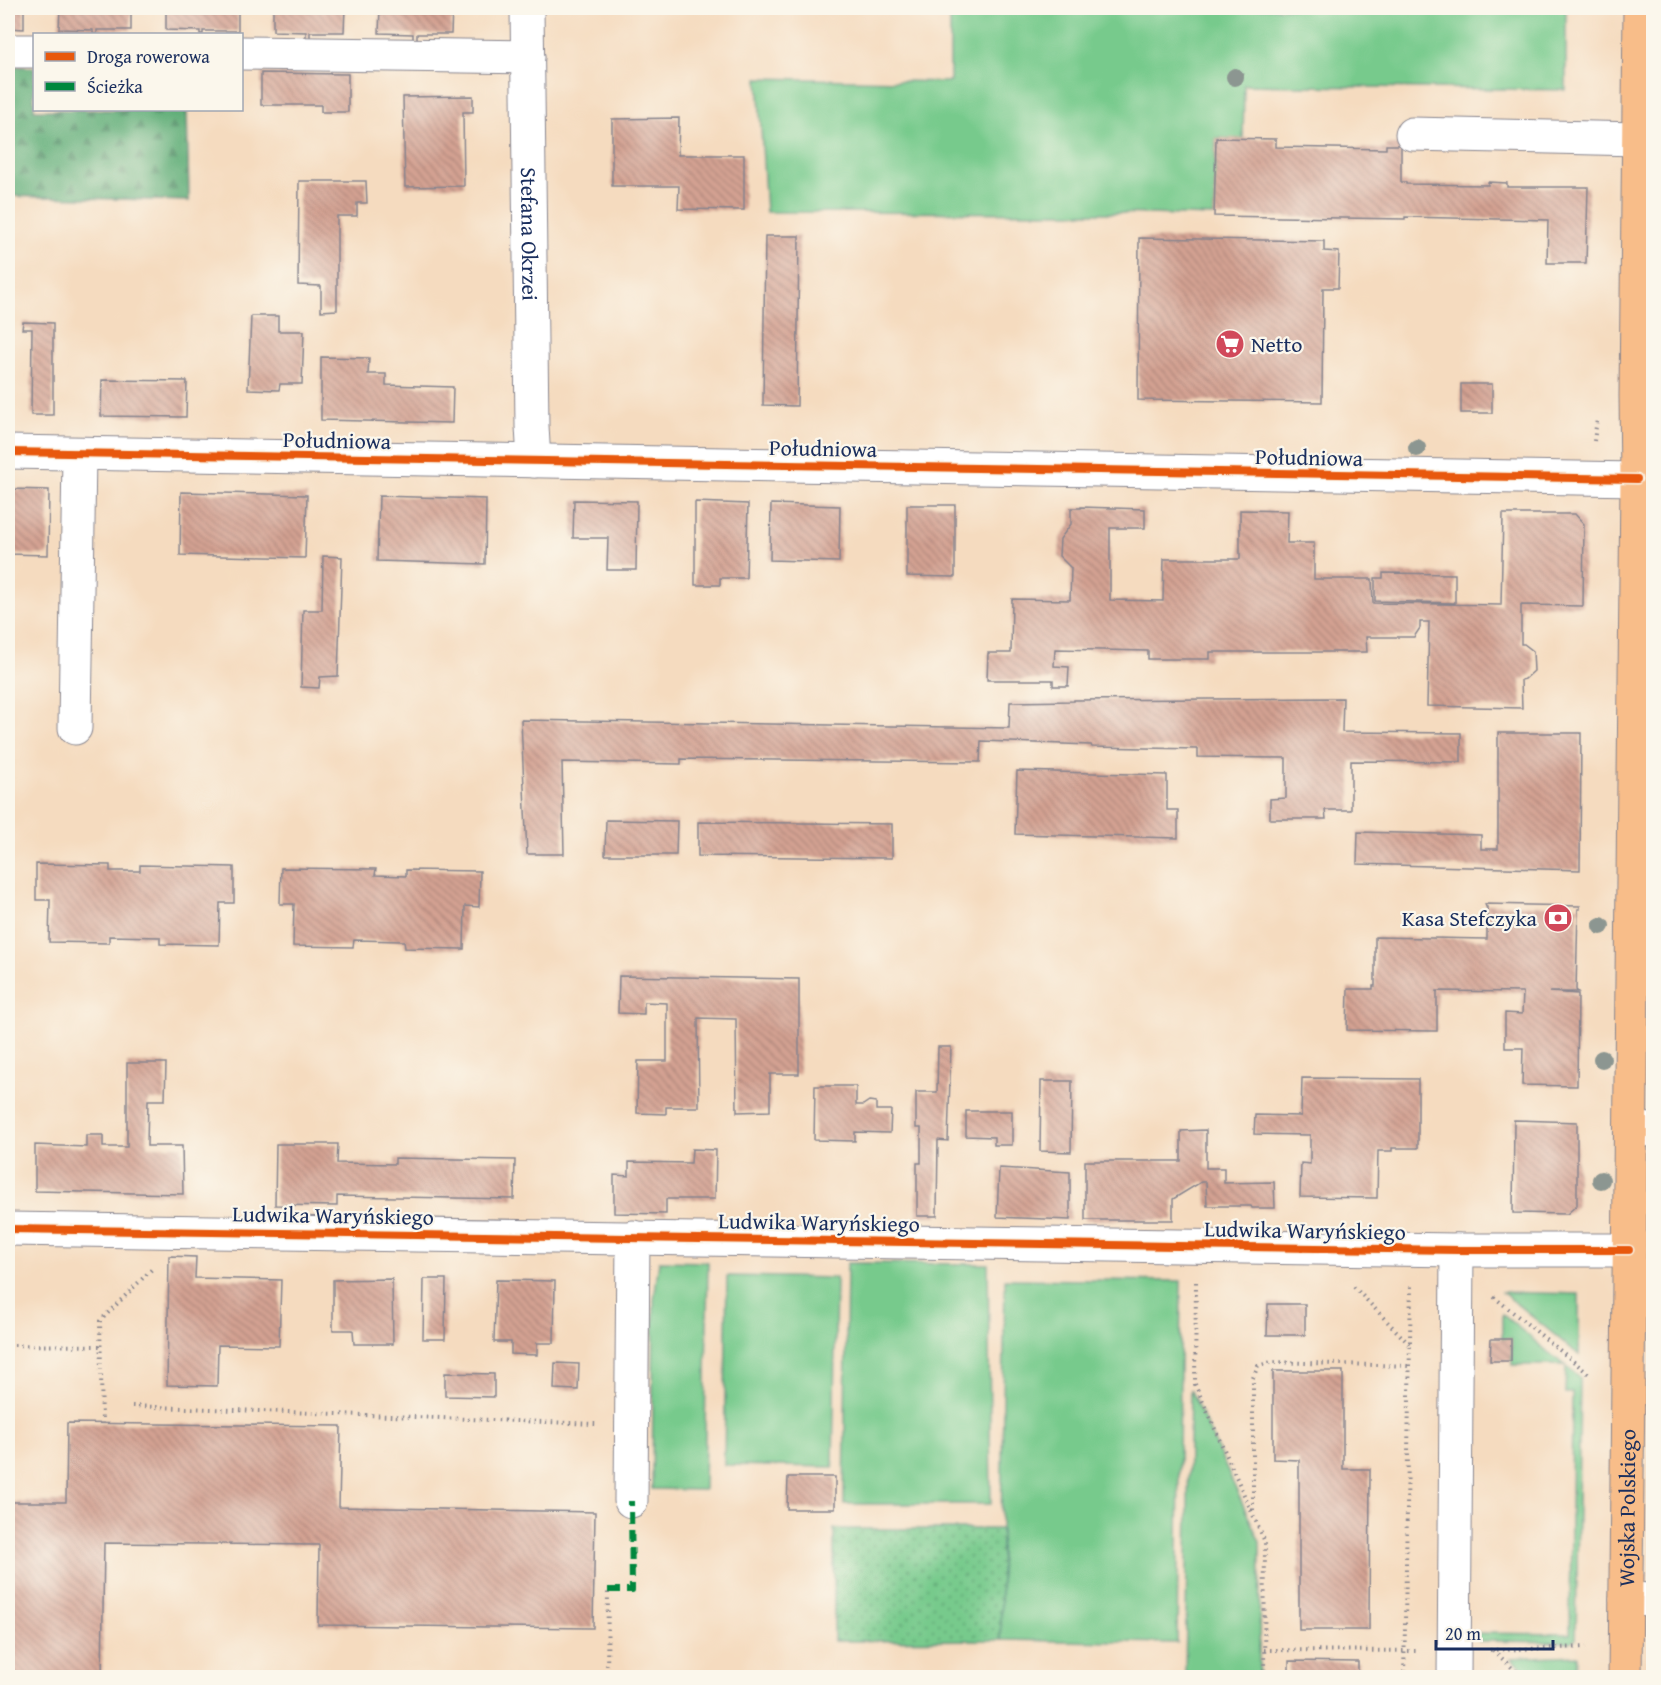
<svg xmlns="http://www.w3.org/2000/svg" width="1661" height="1685" font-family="'Gentium Book Plus',serif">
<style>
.grass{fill:#77ca8c;stroke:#497c75;stroke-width:1.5}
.forest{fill:url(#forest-firs);stroke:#3e6e6b;stroke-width:1.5}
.park{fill:url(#park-dots);stroke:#497c75;stroke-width:1.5}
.building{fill:url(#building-back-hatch)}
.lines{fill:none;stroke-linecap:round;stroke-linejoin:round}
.minor-casing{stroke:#88858e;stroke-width:35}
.major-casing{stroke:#88858e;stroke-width:35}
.path{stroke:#88858e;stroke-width:4;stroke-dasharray:1.5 4.5;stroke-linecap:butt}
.minor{stroke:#fff;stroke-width:33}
.major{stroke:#f8bd89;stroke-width:33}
.quiet{stroke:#00873e;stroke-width:6;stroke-dasharray:12 6;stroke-linecap:butt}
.cycleway-casing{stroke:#fbf7ec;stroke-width:11}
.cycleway{stroke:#e8590c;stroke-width:8}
.tree{fill:#8c9691}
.labels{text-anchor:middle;stroke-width:4.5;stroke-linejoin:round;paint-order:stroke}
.street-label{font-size:22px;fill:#1b2f5e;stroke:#fbf7ec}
.poi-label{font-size:22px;fill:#1b2f5e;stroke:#fbf7ec;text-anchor:start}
</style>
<defs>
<pattern id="forest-firs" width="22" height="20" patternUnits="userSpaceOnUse" patternTransform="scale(1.5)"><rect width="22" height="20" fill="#61ae78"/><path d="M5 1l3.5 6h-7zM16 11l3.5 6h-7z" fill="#4f8e66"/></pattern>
<pattern id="park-dots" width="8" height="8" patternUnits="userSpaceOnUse" patternTransform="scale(1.5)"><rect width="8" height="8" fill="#77ca8c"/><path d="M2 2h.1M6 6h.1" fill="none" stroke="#61a476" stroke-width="1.8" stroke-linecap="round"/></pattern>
<pattern id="building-back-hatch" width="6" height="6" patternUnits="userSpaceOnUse" patternTransform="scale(1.5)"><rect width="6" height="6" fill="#d4a292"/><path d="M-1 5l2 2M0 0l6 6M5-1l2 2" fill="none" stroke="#ab847a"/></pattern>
</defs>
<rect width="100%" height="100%" fill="#fbf7ec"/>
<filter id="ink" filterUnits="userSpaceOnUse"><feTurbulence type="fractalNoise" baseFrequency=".0167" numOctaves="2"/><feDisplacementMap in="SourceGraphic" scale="12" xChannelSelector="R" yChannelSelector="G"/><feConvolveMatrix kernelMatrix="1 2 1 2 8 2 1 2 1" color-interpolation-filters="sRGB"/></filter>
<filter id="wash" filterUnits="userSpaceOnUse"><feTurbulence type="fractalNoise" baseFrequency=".008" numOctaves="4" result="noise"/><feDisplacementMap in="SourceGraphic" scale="24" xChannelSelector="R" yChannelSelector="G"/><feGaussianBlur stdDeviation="1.35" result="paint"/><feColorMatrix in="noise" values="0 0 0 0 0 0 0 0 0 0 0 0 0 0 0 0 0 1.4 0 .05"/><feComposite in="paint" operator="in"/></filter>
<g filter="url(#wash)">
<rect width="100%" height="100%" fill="#f5dbbf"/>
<path class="grass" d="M950,8H1566V90L1244,85L1243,139L1216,138L1214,216L1115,213L766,212L758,78L950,82Z
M659,1261L708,1262L704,1490L652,1489L654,1300Z
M847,1263L988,1264L991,1504H844Z
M727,1276L836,1278L833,1467L724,1465Z
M1005,1279L1181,1281L1177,1643L1001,1640V1529Z
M1502,1292L1579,1294V1355Z
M1502,1314L1580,1378L1576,1638L1571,1642L1479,1641L1473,1633L1570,1634L1572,1393H1565L1566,1365H1512L1511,1339H1502Z
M1190,1389L1260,1542L1259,1677H1185Z
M1577,1655L1576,1678L1533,1677L1511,1658Z"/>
<path class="forest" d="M8,66L34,67V110H187L189,201L8,196Z"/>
<path class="park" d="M834,1529H1001V1640L834,1641Z"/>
<g id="blocks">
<path class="building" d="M8,8H24V29L8,28Z
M60,8H131V30H97V34H93V30L59,29Z
M166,8H238V31H203V34H200V31L166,30Z
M273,8H345L344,32H310V38H306V32L273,31Z
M380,8H452L451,34H417V39H413V34L379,33Z
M261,73L348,74V112H321V105H261Z
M473,96V112H463L464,186L405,187L403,97Z
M679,118L678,155H744V210L678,209L679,186H612V119Z
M1216,138L1276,139V147L1386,149V145H1401V182H1406V184L1488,185V182L1507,183V187H1588L1586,263H1547L1548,220L1405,217V219L1214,216Z
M299,181H366L367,203H357V216H337V310L321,311V286L298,285Z
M765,236H799L797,406L763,405Z
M1139,238L1324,241V251L1339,252L1338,288H1323L1322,402L1138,400Z
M251,316H278V331H304L302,384H280L279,390L248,389Z
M23,322L53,323V415H31L32,329H22Z
M321,357L369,358L368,374H386V385L453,387L452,423L321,420Z
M102,380L187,381L186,417L101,416Z
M1461,384H1492V413H1461Z
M8,489L49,490L48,555L8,554Z
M181,492L307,495L305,558L180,555Z
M379,496L486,499L485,564L377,561Z
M574,500L637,501L636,570H607L608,538H573Z
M695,502L748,504L746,578H720V585H695Z
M771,504L840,506L839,562L770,560Z
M907,505H955V577L907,576Z
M1081,507L1145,509V528H1110V600L1163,601L1164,559H1240V510L1288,511L1287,543H1314V579H1372L1373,603L1501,605L1503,514H1575L1584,524L1583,606L1521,605V644H1524L1533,651L1534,671L1525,679L1521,680L1522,708L1427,706L1429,622H1420V628L1414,637H1366L1367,652H1210V659H1148V651L1055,649L1054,666L1069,667L1068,686H1053V680H987L988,653H1011L1012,599L1070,600L1071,568L1059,556L1060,539L1071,524V508H1081Z
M323,556L342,557L338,676L320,677L319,688L301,687L303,610H322Z
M1383,573L1455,574V603L1375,601V578H1383Z
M1343,698L1342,732L1461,733V762L1351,761V810H1325L1326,819H1270V799L1286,798V758L1198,757V749L1092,747L1091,745L981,741L980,762L681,759V764L562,762L564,854H527L521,720L1009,728L1010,702L1074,701V700Z
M1498,733H1581L1580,870L1357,864L1358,832L1481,835V849H1498Z
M1017,771L1167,775V810H1178V838L1015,834Z
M606,820L677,821L676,855H605Z
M698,822L892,824V858L698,856Z
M36,864L110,865V871H140V865L234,867V903H220L219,945L160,944V937L109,936V943L49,942L50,900H36Z
M281,868L376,869L375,875L406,876V870L480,871L479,907L465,906L464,949L405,948L404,941L354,940L353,947L293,946L294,904H280Z
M1485,904L1580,906V909H1578L1576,990L1578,992H1549L1578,994L1577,1086L1522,1085L1523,1048H1505V1013L1522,1014L1523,992L1437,991V1031L1347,1030L1348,989H1373V986H1375V937L1487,939V907H1486Z
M619,976L799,979V1074H770V1111L737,1112L736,1019L698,1018L699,1107H666V1114L637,1113L638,1061H667V1003L644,1002V1014L618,1013Z
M938,1047H951L948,1141L938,1140L937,1216H917V1163H921V1128H916V1092H937Z
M127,1063H166L165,1100H148L147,1146H182L183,1194L35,1191V1145L86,1147V1135H103V1147H127Z
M1302,1078L1418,1079V1148H1392V1151H1378L1377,1198L1300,1197L1301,1163L1310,1164V1135L1254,1134L1255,1115L1301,1116Z
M1041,1081H1072L1071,1152L1040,1151Z
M815,1086H856V1105H863L869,1101L876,1102V1110H891L890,1133L855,1132V1141L814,1140Z
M966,1111H1012V1145H994V1137L966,1136Z
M1514,1120L1577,1122V1205L1567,1214L1513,1213Z
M1206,1130V1168H1224V1183L1274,1182L1275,1208H1252L1251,1206H1207L1206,1182H1201L1173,1199V1220H1085V1161H1181V1131Z
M276,1144H338L337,1163L395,1164V1158L515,1160L514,1199L337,1196V1206L275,1205Z
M692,1149L716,1150L715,1199H666V1214L614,1213V1175L629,1176V1162L691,1163Z
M999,1168L1070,1172V1220L997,1217Z
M169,1256L196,1257L195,1278L281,1280L279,1346L218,1345L217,1386L167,1385Z
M392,1279L393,1344H354L353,1330H333V1280Z
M424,1279H446L445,1339H423Z
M496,1280L555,1281L554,1343H537V1355L511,1354V1342H494Z
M1268,1304H1305V1335H1267Z
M1491,1339H1511V1361H1490Z
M555,1363L579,1364L578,1390L554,1389Z
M1273,1371H1343V1469H1370L1369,1630H1299V1460L1273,1459Z
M445,1373L494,1374V1397L445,1396Z
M67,1423L341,1426L339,1507L595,1512L593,1628L318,1625L319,1545L104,1543L102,1677H8V1502H66Z
M788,1477H835V1509H787Z
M1289,1661L1358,1662V1677H1289Z"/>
</g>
</g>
<g filter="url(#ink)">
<use href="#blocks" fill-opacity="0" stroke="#88858e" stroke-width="1.5"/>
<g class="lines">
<g class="minor-casing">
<g id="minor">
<path id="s1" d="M527,8L532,426L534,461"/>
<path d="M8,51H34"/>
<path d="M242,53L528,57"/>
<path d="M1412,134L1639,139"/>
<path d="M8,452L1637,479"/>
<path d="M75,728L79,454"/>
<path d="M1631,1129L1654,1130"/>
<path d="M8,1229L1457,1250H1629"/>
<path d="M631,1501L633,1237"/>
<path d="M1626,1599L1654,1600"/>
<path d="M1454,1678L1457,1250"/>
</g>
</g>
<g class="major-casing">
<g id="major">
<path id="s2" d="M1625,1678L1637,479L1636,396L1640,8"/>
</g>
</g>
<path class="path" d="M1594,441L1597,419
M1196,1282L1195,1384L1265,1542L1264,1678
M1354,1287L1409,1344
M1494,1297L1589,1374
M8,1345L100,1346
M132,1406L596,1424
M102,1424L100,1321L152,1269
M1253,1510V1378L1258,1366L1271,1362L1410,1366
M1264,1650L1417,1651
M1490,1650L1586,1647
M1493,1650L1523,1678
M607,1678L608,1590
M1404,1678L1411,1285"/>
<use href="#minor" class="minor"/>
<use href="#major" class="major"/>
<path class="quiet" d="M608,1590H632L631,1501"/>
<g class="cycleway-casing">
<path id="cycleway" d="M8,452L1637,479
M8,1229L1457,1250H1629"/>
</g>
<use href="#cycleway" class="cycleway"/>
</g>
<g class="tree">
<circle cx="1235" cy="77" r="9"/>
<circle cx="1417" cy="448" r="9"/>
<circle cx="1601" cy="926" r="9"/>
<circle cx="1602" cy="1059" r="9"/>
<circle cx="1601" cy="1180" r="9"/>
</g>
</g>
<defs>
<g id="supermarket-disc" transform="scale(1.5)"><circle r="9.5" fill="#d1495b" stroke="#fbf7ec"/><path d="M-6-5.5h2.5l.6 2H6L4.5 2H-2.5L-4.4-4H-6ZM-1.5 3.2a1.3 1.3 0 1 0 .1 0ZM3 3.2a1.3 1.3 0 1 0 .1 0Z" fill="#fff"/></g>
<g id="bank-disc" transform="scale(1.5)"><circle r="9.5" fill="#d1495b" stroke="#fbf7ec"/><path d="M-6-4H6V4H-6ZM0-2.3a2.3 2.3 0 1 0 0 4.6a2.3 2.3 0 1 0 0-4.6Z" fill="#fff"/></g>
</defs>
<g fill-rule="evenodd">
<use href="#supermarket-disc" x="1230" y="344"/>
<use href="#bank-disc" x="1558" y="918"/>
</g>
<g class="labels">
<g class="street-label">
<text dy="8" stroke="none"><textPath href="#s1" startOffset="226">Stefana Okrzei</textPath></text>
<text transform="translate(337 440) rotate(1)" y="8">Południowa</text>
<text transform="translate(823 448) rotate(1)" y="8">Południowa</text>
<text transform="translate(1309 457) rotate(1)" y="8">Południowa</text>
<text transform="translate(333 1215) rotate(1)" y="8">Ludwika Waryńskiego</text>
<text transform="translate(819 1222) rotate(1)" y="8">Ludwika Waryńskiego</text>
<text transform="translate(1305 1230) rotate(1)" y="8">Ludwika Waryńskiego</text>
<text dy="8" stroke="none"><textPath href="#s2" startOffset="170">Wojska Polskiego</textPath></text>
</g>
<g class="poi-label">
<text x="1251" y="352">Netto</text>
<text x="1537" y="926" text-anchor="end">Kasa Stefczyka</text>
</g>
</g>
<rect width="1661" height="1685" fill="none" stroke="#fbf7ec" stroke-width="30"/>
<rect x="33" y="33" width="210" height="78" fill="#fbf7ec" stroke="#a1a7b3" stroke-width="1.5"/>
<rect x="45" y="52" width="30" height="9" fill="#e8590c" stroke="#a1a7b3" stroke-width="1.5"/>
<text x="87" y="63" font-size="18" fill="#1b2f5e">Droga rowerowa</text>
<rect x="45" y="82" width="30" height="9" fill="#00873e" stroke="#a1a7b3" stroke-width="1.5"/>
<text x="87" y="93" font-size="18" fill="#1b2f5e">Ścieżka</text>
<path d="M1436 1640v9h117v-9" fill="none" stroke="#1b2f5e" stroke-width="3"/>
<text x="1445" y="1640" font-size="18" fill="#1b2f5e" stroke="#fbf7ec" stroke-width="4.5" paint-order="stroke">20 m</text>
</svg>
